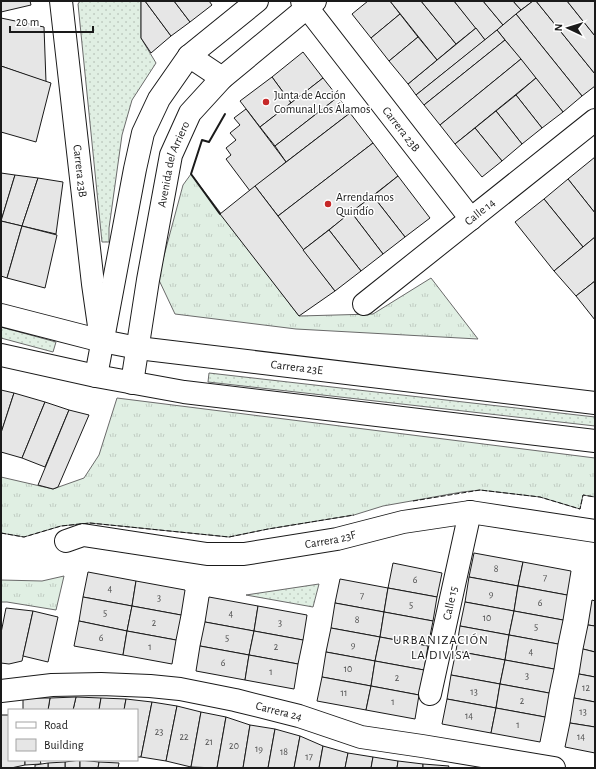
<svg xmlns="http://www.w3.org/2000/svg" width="596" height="769" font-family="'Alegreya Sans',sans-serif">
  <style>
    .grass { fill: url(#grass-tufts); stroke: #6a6a6a }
    .garden { fill: url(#garden-dots); stroke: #6a6a6a }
    .building { fill: #e6e6e6; stroke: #1a1a1a }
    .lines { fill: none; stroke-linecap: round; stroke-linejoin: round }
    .minor-casing { stroke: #1a1a1a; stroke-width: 24 }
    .minor { stroke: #fff; stroke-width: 22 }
    .fence { stroke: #1a1a1a; stroke-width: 1; stroke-dasharray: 5 2; stroke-linecap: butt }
    .wall { stroke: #1a1a1a; stroke-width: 2 }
    .poi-dot { fill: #c62828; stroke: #fff; stroke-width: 1.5 }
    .labels { text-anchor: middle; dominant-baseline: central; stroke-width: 3; stroke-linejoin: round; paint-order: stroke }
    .number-label { font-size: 10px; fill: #4d4d4d }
    .poi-label { font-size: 12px; fill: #1a1a1a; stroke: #fff; text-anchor: start }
    .street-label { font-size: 12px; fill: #1a1a1a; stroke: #fff }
    .neighbourhood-label { font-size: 13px; letter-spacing: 1px; fill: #1a1a1a; stroke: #fff }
  </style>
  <defs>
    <pattern id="grass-tufts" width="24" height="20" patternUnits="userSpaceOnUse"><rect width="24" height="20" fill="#e0efe3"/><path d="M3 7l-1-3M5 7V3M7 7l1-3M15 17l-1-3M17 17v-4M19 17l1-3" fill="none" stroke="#c0ccc2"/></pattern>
    <pattern id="garden-dots" width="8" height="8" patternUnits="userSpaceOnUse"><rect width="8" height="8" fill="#e0efe3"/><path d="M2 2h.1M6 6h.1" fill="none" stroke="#c0ccc2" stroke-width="1.8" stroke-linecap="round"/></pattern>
  </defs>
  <rect width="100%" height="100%" fill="#fff"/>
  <g class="grass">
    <polygon points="191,174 299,316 373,314 431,278 478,339 296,329 175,314 158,278 183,185"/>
    <polygon points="117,398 595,458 595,497 583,495 580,509 540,497 480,490 462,492 383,506 354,515 268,529 229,537 90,523 61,526 24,537 1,533 1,477 53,489 84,478 99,455"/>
    <polygon points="64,576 56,610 7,602 1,602 1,580 42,581"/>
  </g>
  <g class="garden">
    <polygon points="80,1 141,1 141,38 156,63 132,100 122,135 109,228 109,242 102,242 78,4"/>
    <polygon points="1,327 56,342 53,352 1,338"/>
    <polygon points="209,373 595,417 595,426 208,382"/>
    <polygon points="319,584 313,607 246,595"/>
  </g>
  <g class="building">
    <polygon points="1,1 30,1 31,5 1,12"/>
    <polygon points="141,1 145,1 171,36 151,53 141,38"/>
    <polygon points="145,1 174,1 190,22 171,36"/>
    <polygon points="174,1 209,1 212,5 190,22"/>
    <polygon points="368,1 390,1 400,14 371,38 352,14"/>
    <polygon points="390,1 421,1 456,44 437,60"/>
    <polygon points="421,1 454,1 476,28 456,44"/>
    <polygon points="454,1 483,1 503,25 485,40"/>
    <polygon points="483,1 513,1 521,10 503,25"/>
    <polygon points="513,1 533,1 521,10"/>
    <polygon points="533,1 536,1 595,74 595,86 582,96 516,14"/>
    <polygon points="536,1 567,1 595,36 595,74"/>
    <polygon points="567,1 595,1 595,36"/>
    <polygon points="400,14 418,37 389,61 371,38"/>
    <polygon points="516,14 582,96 563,112 497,30"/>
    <polygon points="1,18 44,27 46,82 1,66"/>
    <polygon points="476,28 485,40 416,95 408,84"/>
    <polygon points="497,30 505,40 424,105 416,95"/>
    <polygon points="418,37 437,60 408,84 389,61"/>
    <polygon points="505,40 521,59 440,125 424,105"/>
    <polygon points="303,52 323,78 291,103 272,77"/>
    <polygon points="521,59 536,78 455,144 440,125"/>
    <polygon points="1,66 51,83 36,142 1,132"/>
    <polygon points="272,77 291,103 260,127 240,101"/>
    <polygon points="323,78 338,97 275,146 260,127"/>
    <polygon points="536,78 563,112 542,128 516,95"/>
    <polygon points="516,95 542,128 522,144 496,111"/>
    <polygon points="338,97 350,113 286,162 275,146"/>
    <polygon points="246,109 286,162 250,191 226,159 231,155 226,148 236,140 230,133 240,125 234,118"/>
    <polygon points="496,111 522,144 502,161 475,128"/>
    <polygon points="350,113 373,143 278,216 255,186"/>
    <polygon points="475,128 502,161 482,177 455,144"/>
    <polygon points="373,143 398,176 303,250 278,216"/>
    <polygon points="595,157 595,213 568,179"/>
    <polygon points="1,173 15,175 1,221"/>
    <polygon points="15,175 38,178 22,226 1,221"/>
    <polygon points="398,176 430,218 405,237 373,196"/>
    <polygon points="38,178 63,182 56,234 22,226"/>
    <polygon points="568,179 595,213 595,237 583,247 544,199"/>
    <polygon points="255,186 335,291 299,316 220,214"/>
    <polygon points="373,196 405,237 383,254 351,212"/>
    <polygon points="544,199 583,247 554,271 515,222"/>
    <polygon points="351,212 383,254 361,271 329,230"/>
    <polygon points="1,221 22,226 7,278 1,276"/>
    <polygon points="22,226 57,235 45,288 7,278"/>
    <polygon points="329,230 361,271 335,291 303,250"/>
    <polygon points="595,237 595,281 576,296 554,271"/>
    <polygon points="595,281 595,320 576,296"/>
    <polygon points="1,390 14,393 1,433"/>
    <polygon points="14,393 45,402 22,458 1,452 1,433"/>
    <polygon points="45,402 69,410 45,467 22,458"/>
    <polygon points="69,410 89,415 58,487 53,489 38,485"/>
    <polygon points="474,553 523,562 518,586 469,577"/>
    <polygon points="523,562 571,571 567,595 518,586"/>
    <polygon points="393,563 442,573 437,597 388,588"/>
    <polygon points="88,572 136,581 132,606 83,597"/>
    <polygon points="469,577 518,586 514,611 465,602"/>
    <polygon points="340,579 388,588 384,612 335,603"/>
    <polygon points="136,581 185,590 181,615 132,606"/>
    <polygon points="518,586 567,595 563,620 514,611"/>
    <polygon points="388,588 437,597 433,621 384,612"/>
    <polygon points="83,597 132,606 127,631 79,621"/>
    <polygon points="209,597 258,606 254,631 205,622"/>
    <polygon points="592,600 595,601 595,626 588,625"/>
    <polygon points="465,602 514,611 509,635 460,626"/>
    <polygon points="335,603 384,612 380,637 331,628"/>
    <polygon points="132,606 181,615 176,640 127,631"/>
    <polygon points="258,606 307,615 303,640 254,631"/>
    <polygon points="6,608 33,611 22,661 9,664 1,663 1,633"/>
    <polygon points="33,611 58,617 48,662 23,656"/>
    <polygon points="514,611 563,620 558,644 509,635"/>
    <polygon points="384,612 433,621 428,646 380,637"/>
    <polygon points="79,621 127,631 123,655 74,646"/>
    <polygon points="205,622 254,631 249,655 200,646"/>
    <polygon points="588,625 595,626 595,652 583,649"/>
    <polygon points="460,626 509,635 505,660 456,651"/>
    <polygon points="331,628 380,637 375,661 326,652"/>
    <polygon points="127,631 176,640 172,664 123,655"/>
    <polygon points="254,631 303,640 298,664 249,655"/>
    <polygon points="509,635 558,644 554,669 505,660"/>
    <polygon points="380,637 428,646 424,670 375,661"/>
    <polygon points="200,646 249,655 245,680 196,671"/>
    <polygon points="583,649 595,652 595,677 579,674"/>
    <polygon points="456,651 505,660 500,684 451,675"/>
    <polygon points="326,652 375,661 371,686 322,677"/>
    <polygon points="249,655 298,664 294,689 245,680"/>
    <polygon points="505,660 554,669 549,693 500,684"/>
    <polygon points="375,661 424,670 419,695 371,686"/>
    <polygon points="579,674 595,677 595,702 574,698"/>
    <polygon points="451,675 500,684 496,708 447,699"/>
    <polygon points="322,677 371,686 366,710 317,701"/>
    <polygon points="500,684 549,693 545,717 496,708"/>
    <polygon points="371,686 419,695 415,719 366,710"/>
    <polygon points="76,697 101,698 99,710 73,710"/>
    <polygon points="76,697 73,710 48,710 50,698"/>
    <polygon points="23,698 50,698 48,710 23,710"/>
    <polygon points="101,698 126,699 124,710 99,710"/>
    <polygon points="574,698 595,702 595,727 570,723"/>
    <polygon points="126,699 152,702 141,757 137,757 137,710 124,710"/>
    <polygon points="447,699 496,708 491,733 442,724"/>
    <polygon points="152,702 177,706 166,761 141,757"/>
    <polygon points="177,706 201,712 191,767 166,761"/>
    <polygon points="496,708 545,717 540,742 491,733"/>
    <polygon points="201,712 226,717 217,768 191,767"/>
    <polygon points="1,715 9,715 9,760 25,760 25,765 11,768 1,768"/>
    <polygon points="226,717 250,725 243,768 217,768"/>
    <polygon points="570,723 595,727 595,753 565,747"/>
    <polygon points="250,725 275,729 268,768 243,768"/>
    <polygon points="275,729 300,736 294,768 268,768"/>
    <polygon points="300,736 323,746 319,768 294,768"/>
    <polygon points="323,746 348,753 345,768 319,768"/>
    <polygon points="348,753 373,757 371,768 345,768"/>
    <polygon points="373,757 398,761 397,768 371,768"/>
    <polygon points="25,760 40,760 41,764 25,765"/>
    <polygon points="80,760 80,768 65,768 65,762"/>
    <polygon points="80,760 99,762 98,768 80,768"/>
    <polygon points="398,761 423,764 423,768 397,768"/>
    <polygon points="65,762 65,768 48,768 48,763"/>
    <polygon points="99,762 119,763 118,768 98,768"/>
    <polygon points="48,763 48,768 35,768 35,765"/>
    <polygon points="423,764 449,766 448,768 423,768"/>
  </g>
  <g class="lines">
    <g class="minor-casing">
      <g id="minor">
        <path id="s1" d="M61,1L93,284L99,326"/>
        <path id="s2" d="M302,1L471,219"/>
        <polyline points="189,56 222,78"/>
        <path id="s3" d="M364,304L595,120"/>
        <path id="s4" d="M1,315L102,341L138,348L595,403"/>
        <polyline points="1,355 96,376 184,392 595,441"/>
        <polyline points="96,376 135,169 143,133 159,99 189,56 257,1"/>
        <path id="s5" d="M132,383L148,280L171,155L190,113L222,78L315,1"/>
        <path id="s6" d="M66,541L83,535L207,554H244L337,539L403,522L470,512L595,531"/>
        <path id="s7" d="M1,691L52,685L101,684L150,686L180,689L235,700L299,716L361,737L422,746L554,768"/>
        <path id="s8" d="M430,694L470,512"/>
      </g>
    </g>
    <use href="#minor" class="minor"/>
    <g class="fence">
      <polyline points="413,501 480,490 540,497 580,509 583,495 595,497"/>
      <polyline points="1,533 24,537 61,526 90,523 229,537 268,529 354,515"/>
    </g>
    <polyline class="wall" points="220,214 191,174 202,140 209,142 225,114"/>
  </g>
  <g class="poi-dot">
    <circle cx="266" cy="102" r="4"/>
    <circle cx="328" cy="204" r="4"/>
  </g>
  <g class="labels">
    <g class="number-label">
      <text x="496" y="569">8</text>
      <text x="545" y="578">7</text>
      <text x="415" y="580">6</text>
      <text x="110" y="589">4</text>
      <text x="491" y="594">9</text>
      <text x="362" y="596">7</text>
      <text x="159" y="598">3</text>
      <text x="540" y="603">6</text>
      <text x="411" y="605">5</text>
      <text x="105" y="613">5</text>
      <text x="231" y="614">4</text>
      <text x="487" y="618">10</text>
      <text x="357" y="620">8</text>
      <text x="154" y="623">2</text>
      <text x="280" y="623">3</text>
      <text x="536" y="627">5</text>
      <text x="101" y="638">6</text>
      <text x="227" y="638">5</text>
      <text x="353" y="645">9</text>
      <text x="150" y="647">1</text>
      <text x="276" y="647">2</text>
      <text x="531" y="652">4</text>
      <text x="223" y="663">6</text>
      <text x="348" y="669">10</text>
      <text x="271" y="672">1</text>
      <text x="527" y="676">3</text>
      <text x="397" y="678">2</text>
      <text x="586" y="688">12</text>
      <text x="474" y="692">13</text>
      <text x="344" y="693">11</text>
      <text x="522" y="701">2</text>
      <text x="393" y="702">1</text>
      <text x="583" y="712">13</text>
      <text x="469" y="716">14</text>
      <text x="518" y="725">1</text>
      <text x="159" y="732">23</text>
      <text x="184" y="737">22</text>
      <text x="581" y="737">14</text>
      <text x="209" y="742">21</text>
      <text x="234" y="746">20</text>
      <text x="259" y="749">19</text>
      <text x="284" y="752">18</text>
      <text x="309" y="757">17</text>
    </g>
    <g class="poi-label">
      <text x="274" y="95">Junta de Acción<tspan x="274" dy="14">Comunal Los Álamos</tspan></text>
      <text x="336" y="197">Arrendamos<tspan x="336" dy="14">Quindío</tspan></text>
    </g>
    <g class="street-label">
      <text stroke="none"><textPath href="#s2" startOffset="162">Carrera 23B</textPath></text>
      <text stroke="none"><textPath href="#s5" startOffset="223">Avenida del Arriero</textPath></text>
      <text stroke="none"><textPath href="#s1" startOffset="171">Carrera 23B</textPath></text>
      <text stroke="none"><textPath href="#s3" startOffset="148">Calle 14</textPath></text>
      <text stroke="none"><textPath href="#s4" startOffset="301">Carrera 23E</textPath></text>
      <text stroke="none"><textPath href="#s6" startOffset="268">Carrera 23F</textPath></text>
      <text stroke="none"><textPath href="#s8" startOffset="93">Calle 15</textPath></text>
      <text stroke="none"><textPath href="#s7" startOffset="281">Carrera 24</textPath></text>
    </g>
    <g class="neighbourhood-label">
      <text x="441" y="640">URBANIZACIÓN<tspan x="441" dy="15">LA DIVISA</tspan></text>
    </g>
  </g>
  <rect width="596" height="769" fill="none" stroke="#1a1a1a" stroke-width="4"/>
  <rect x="8" y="709" width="130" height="52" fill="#ffffff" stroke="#a3a3a3"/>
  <rect x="16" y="722" width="20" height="6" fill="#ffffff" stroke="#a3a3a3"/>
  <text x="44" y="729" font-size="12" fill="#1a1a1a">Road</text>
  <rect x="16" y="739" width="20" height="12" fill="#e6e6e6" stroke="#a3a3a3"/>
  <text x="44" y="749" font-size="12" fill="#1a1a1a">Building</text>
  <g transform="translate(568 28) rotate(274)" stroke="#ffffff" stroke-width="3" paint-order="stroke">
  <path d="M0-3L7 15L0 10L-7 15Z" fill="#1a1a1a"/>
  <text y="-6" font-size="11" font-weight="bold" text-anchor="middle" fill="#1a1a1a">N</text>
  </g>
  <path d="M10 26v6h83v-6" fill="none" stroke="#1a1a1a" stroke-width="2"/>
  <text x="16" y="26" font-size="12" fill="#1a1a1a" stroke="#ffffff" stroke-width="3" paint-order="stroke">20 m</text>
</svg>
